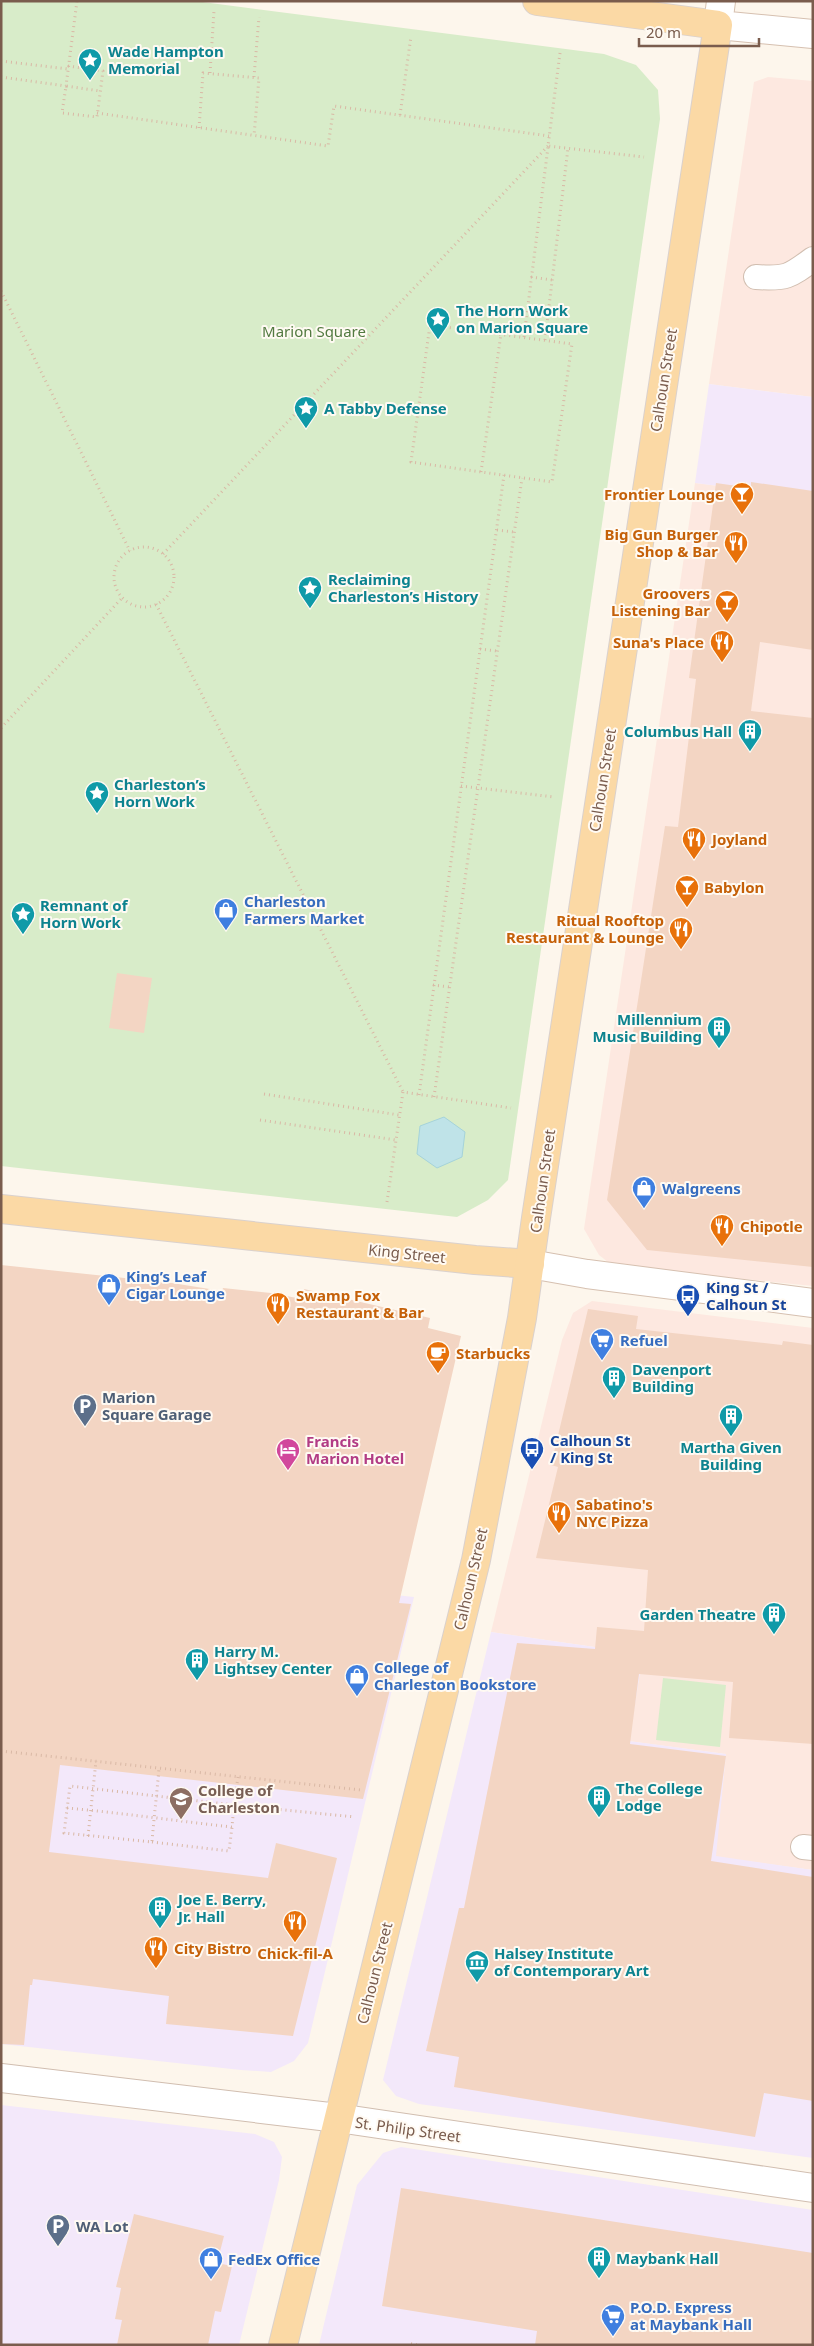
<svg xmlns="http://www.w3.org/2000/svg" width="814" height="2346" font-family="'Noto Sans',sans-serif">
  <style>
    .commercial { fill: #fde8e0 }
    .education { fill: #f3e8fa }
    .green { fill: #d8ecc9 }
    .water { fill: #bfe3e8; stroke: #a5d3da }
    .building { fill: #f3d5c3 }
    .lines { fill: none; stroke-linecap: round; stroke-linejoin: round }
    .lane-casing { stroke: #d1beb0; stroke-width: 26 }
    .street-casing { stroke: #d1beb0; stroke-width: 30 }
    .secondary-casing { stroke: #d6c0b0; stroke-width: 30 }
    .primary-casing { stroke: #dad1cd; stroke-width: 30 }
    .path { stroke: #d9b8a5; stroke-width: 3; stroke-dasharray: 1 4; stroke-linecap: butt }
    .lane { stroke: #fff; stroke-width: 24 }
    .street { stroke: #fff; stroke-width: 28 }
    .secondary { stroke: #fff; stroke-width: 28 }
    .primary { stroke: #fbd9a5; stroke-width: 28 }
    .labels { text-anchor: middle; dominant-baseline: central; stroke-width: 4; stroke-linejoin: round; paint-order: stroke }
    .culture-label { font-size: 15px; font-weight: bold; fill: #0d838f; stroke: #fffaf3; text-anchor: start }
    .park-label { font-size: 15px; fill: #537a41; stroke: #fffaf3 }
    .street-label { font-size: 15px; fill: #7a5c4d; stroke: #fffaf3 }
    .food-label { font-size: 15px; font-weight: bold; fill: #c56008; stroke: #fffaf3; text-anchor: start }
    .shop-label { font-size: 15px; font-weight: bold; fill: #366cbe; stroke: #fffaf3; text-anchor: start }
    .transit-label { font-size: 15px; font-weight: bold; fill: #164399; stroke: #fffaf3; text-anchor: start }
    .service-label { font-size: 15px; font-weight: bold; fill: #4e5e75; stroke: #fffaf3; text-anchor: start }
    .hotel-label { font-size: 15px; font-weight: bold; fill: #b23c85; stroke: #fffaf3; text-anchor: start }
    .education-label { font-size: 15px; font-weight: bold; fill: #785e54; stroke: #fffaf3; text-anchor: start }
  </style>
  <rect width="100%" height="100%" fill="#fdf6ec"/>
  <g class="commercial">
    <polygon points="768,77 813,81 813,397 709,384 754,82"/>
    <polygon points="695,483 813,498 813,1286 613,1266 599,1255 584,1229"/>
    <polygon points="592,1301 813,1328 813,1870 715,1857 726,1754 628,1741 643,1654 491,1632 562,1340 573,1313"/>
  </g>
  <g class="education">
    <polygon points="709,384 813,397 813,498 695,483"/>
    <polygon points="1,1554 414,1597 308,2043 294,2061 271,2072 241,2070 1,2044"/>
    <polygon points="491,1632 643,1654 629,1741 726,1754 716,1856 813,1870 813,2158 419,2104 396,2096 383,2080"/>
    <polygon points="1,2105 255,2134 274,2142 282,2157 279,2180 239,2345 1,2345"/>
    <polygon points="401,2147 813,2210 813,2345 319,2345 357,2185 383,2153"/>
  </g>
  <g class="green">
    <polygon points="1,1 195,1 604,54 636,65 658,90 660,119 508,1180 488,1200 457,1217 1,1166"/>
    <polygon points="663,1678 726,1685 720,1747 656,1740"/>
  </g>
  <polygon class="water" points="444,1117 465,1132 462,1157 437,1168 417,1154 420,1126"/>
  <g class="building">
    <polygon points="751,482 813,491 813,650 760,642 751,711 813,718 813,1267 647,1250 607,1200 665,826 678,827 696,679 689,678 716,483 751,488"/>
    <polygon points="117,973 152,978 144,1033 109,1028"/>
    <polygon points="1,1265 172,1283 222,1291 223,1288 271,1293 302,1299 304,1289 430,1318 428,1328 461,1336 399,1603 411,1604 363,1799 60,1765 49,1852 268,1878 276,1843 337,1858 293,2036 166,2024 169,1996 33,1979 32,1985 30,1985 24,2045 1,2044"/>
    <polygon points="588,1309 638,1316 636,1329 782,1345 783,1341 813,1345 813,1744 729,1738 733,1682 639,1674 630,1744 726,1756 711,1861 813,1877 813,2101 764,2093 755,2137 454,2087 459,2057 426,2051 459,1908 464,1908 517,1643 595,1649 597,1627 644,1631 648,1570 536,1558 558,1467 551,1465"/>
    <polygon points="401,2188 813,2253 813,2345 535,2345 537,2331 382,2306"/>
    <polygon points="134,2214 224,2236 217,2263 232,2266 221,2312 215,2311 208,2345 117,2345 122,2320 115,2319 121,2288 116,2287"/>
  </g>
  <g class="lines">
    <g class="lane-casing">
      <g id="lane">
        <path d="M756,277C786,279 789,277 813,259"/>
        <polyline points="803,1847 813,1848"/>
      </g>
    </g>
    <g class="street-casing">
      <polyline id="street" points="1,2078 338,2118 813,2188"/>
    </g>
    <g class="secondary-casing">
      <g id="secondary">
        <polyline points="721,1 718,25 813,34"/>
        <polyline points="530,1264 587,1274 813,1303"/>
      </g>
    </g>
    <g class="primary-casing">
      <g id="primary">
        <polyline points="1,1209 475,1260 530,1264"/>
        <polyline points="283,2345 476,1560 522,1318 536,1218 718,25 537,1"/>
      </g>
    </g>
    <g class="path">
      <polyline points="560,53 548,146 644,157"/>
      <polyline points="1,61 68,69"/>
      <polyline points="68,66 103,71 97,117 62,113 66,86 100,91"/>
      <polyline points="210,73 214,11"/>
      <polyline points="1,77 66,86 77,1"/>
      <polyline points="254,77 259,17"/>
      <polyline points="97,113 328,146 334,106 549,136"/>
      <polyline points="400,115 411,36"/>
      <polyline points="199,128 203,73 259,78 254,136"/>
      <polyline points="531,277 552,280"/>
      <polyline points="1,291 130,551"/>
      <polygon points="430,325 572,344 552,482 411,462"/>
      <polyline points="524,337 548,147"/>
      <polyline points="545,340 568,148"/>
      <polyline points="481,472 501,334"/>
      <polyline points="497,530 514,532"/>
      <circle cx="144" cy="577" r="30"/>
      <polyline points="163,554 548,146"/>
      <polyline points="156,604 403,1092"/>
      <polyline points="480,649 497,651"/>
      <polyline points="1,728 122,598"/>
      <polyline points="461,786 554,797"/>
      <polyline points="433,985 450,987"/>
      <polyline points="264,1094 399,1115"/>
      <polyline points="419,1095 504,475"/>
      <polyline points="434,1097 522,478"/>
      <polyline points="260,1120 396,1140"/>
      <polyline points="387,1202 403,1092 511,1108"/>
      <polyline points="1,1751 361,1790"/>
      <polyline points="238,1777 234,1805 355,1817"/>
      <path d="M67,1808C122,1813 177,1821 232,1827L234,1805L70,1786L64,1833L152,1842C154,1817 157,1793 159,1768"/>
      <polyline points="88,1836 96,1761"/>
      <polyline points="152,1842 229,1851 232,1827"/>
      <polyline points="408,2345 408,2343 417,2345"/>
    </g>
    <use href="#lane" class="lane"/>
    <use href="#street" class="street"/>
    <use href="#secondary" class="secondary"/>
    <use href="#primary" class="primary"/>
  </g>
  <defs>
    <g id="sight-pin" transform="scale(1.25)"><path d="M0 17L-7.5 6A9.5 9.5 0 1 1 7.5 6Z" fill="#0f9aa8" stroke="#fffaf3"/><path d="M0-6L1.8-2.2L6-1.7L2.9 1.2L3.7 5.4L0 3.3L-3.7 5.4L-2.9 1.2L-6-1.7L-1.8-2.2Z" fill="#fff"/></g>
    <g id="bar-pin" transform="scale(1.25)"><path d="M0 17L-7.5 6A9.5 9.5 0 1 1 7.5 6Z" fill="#e8710a" stroke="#fffaf3"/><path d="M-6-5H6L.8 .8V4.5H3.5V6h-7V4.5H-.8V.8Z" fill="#fff"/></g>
    <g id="restaurant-pin" transform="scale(1.25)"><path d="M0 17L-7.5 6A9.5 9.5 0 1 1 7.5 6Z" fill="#e8710a" stroke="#fffaf3"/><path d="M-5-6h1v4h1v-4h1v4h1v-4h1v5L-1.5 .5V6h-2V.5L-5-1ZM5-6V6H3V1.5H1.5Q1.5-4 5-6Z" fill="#fff"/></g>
    <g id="building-pin" transform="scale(1.25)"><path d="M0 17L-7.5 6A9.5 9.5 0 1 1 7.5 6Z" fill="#0f9aa8" stroke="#fffaf3"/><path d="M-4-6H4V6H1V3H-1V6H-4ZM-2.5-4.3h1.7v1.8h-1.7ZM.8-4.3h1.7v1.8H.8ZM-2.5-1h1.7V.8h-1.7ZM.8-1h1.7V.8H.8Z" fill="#fff"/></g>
    <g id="shop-pin" transform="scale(1.25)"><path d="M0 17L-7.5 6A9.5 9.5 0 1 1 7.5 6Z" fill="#3f7fe0" stroke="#fffaf3"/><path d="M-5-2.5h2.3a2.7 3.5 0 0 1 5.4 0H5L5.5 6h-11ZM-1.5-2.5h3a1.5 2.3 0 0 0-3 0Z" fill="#fff"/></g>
    <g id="bus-pin" transform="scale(1.25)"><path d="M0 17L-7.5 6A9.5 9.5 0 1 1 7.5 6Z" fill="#1a4fb4" stroke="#fffaf3"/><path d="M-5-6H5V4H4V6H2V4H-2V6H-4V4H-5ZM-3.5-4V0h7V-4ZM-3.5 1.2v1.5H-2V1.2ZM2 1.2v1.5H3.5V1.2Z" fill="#fff"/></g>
    <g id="supermarket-pin" transform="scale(1.25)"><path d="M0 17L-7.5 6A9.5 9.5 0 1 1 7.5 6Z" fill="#3f7fe0" stroke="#fffaf3"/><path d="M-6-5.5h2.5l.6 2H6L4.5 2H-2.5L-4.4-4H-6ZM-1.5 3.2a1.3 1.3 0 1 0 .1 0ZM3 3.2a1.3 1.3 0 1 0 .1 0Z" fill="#fff"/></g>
    <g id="cafe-pin" transform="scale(1.25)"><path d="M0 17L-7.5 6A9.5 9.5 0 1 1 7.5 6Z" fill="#e8710a" stroke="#fffaf3"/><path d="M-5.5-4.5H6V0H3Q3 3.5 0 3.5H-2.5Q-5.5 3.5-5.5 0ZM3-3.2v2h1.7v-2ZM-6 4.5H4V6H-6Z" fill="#fff"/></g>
    <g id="parking-pin" transform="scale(1.25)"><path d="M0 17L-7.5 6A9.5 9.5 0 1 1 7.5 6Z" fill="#5c6f8a" stroke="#fffaf3"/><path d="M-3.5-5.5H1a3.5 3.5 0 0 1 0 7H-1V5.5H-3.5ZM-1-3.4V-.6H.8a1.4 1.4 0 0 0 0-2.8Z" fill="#fff"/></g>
    <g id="hotel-pin" transform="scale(1.25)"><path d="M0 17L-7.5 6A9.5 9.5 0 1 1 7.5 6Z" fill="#d1479c" stroke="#fffaf3"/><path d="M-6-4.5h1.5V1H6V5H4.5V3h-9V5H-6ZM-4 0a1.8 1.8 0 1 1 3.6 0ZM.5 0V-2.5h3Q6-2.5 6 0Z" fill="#fff"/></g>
    <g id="university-pin" transform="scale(1.25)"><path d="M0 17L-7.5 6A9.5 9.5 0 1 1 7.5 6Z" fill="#8d6e63" stroke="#fffaf3"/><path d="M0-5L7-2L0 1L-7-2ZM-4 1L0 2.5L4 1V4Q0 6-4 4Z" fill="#fff"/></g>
    <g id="museum-pin" transform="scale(1.25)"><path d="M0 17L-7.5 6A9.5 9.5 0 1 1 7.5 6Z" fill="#0f9aa8" stroke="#fffaf3"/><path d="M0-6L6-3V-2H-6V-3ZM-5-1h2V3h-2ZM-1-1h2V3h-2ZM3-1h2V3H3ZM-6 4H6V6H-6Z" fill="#fff"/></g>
  </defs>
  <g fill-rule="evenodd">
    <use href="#sight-pin" x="90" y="60"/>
    <use href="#sight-pin" x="438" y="319"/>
    <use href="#sight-pin" x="306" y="408"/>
    <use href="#bar-pin" x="742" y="494"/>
    <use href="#restaurant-pin" x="736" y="543"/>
    <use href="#sight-pin" x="310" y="588"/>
    <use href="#bar-pin" x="727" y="602"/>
    <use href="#restaurant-pin" x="722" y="642"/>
    <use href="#building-pin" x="750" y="731"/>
    <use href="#sight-pin" x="97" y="793"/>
    <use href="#restaurant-pin" x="694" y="839"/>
    <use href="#bar-pin" x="687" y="887"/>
    <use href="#shop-pin" x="226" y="910"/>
    <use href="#sight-pin" x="23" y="914"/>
    <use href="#restaurant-pin" x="681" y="929"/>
    <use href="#building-pin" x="719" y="1028"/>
    <use href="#shop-pin" x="644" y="1188"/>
    <use href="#restaurant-pin" x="722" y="1226"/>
    <use href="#shop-pin" x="109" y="1285"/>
    <use href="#bus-pin" x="688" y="1296"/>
    <use href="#restaurant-pin" x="278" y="1304"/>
    <use href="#supermarket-pin" x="602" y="1340"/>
    <use href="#cafe-pin" x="438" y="1353"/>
    <use href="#building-pin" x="614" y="1378"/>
    <use href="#parking-pin" x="85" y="1406"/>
    <use href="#building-pin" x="731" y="1416"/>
    <use href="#bus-pin" x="532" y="1449"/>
    <use href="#hotel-pin" x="288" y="1450"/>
    <use href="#restaurant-pin" x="559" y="1513"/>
    <use href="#building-pin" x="774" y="1614"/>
    <use href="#building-pin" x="197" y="1660"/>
    <use href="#shop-pin" x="357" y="1676"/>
    <use href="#building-pin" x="599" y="1797"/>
    <use href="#university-pin" x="181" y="1799"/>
    <use href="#building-pin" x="160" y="1908"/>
    <use href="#restaurant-pin" x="295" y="1922"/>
    <use href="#restaurant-pin" x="156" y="1948"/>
    <use href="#museum-pin" x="477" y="1962"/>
    <use href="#parking-pin" x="58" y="2226"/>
    <use href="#building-pin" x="599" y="2258"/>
    <use href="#shop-pin" x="211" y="2259"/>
    <use href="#supermarket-pin" x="613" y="2316"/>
  </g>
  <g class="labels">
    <g class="culture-label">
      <text x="108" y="51">Wade Hampton<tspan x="108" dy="17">Memorial</tspan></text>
      <text x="456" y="310">The Horn Work<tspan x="456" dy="17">on Marion Square</tspan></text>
      <text x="324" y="408">A Tabby Defense</text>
      <text x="328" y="579">Reclaiming<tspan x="328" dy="17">Charleston’s History</tspan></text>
      <text x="732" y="731" text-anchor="end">Columbus Hall</text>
      <text x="114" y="784">Charleston’s<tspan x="114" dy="17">Horn Work</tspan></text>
      <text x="40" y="905">Remnant of<tspan x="40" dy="17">Horn Work</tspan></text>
      <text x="702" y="1019" text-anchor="end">Millennium<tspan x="702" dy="17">Music Building</tspan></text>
      <text x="632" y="1369">Davenport<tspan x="632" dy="17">Building</tspan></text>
      <text x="731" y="1447" text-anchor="middle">Martha Given<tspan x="731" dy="17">Building</tspan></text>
      <text x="756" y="1614" text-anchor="end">Garden Theatre</text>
      <text x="214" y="1651">Harry M.<tspan x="214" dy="17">Lightsey Center</tspan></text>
      <text x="616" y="1788">The College<tspan x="616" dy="17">Lodge</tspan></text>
      <text x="178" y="1899">Joe E. Berry,<tspan x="178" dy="17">Jr. Hall</tspan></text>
      <text x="494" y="1953">Halsey Institute<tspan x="494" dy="17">of Contemporary Art</tspan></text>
      <text x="616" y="2258">Maybank Hall</text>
    </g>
    <g class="park-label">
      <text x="314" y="331">Marion Square</text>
    </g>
    <g class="street-label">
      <text transform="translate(663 380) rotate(-81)">Calhoun Street</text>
      <text transform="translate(602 780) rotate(-81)">Calhoun Street</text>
      <text transform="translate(542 1181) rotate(-82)">Calhoun Street</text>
      <text transform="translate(407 1253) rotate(6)">King Street</text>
      <text transform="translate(470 1579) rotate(-77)">Calhoun Street</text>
      <text transform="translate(374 1973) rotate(-76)">Calhoun Street</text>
      <text transform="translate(408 2129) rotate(8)">St. Philip Street</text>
    </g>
    <g class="food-label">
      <text x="724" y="494" text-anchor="end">Frontier Lounge</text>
      <text x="718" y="534" text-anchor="end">Big Gun Burger<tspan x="718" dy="17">Shop &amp; Bar</tspan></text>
      <text x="710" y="593" text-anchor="end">Groovers<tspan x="710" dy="17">Listening Bar</tspan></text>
      <text x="704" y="642" text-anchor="end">Suna's Place</text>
      <text x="712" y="839">Joyland</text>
      <text x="704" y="887">Babylon</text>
      <text x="664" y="920" text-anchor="end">Ritual Rooftop<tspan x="664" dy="17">Restaurant &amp; Lounge</tspan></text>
      <text x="740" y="1226">Chipotle</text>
      <text x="296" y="1295">Swamp Fox<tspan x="296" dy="17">Restaurant &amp; Bar</tspan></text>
      <text x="456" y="1353">Starbucks</text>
      <text x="576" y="1504">Sabatino's<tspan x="576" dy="17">NYC Pizza</tspan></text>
      <text x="174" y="1948">City Bistro</text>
      <text x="295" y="1953" text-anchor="middle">Chick-fil-A</text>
    </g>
    <g class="shop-label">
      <text x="244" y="901">Charleston<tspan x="244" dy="17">Farmers Market</tspan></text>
      <text x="662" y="1188">Walgreens</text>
      <text x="126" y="1276">King’s Leaf<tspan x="126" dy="17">Cigar Lounge</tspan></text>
      <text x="620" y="1340">Refuel</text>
      <text x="374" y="1667">College of<tspan x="374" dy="17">Charleston Bookstore</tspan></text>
      <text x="228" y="2259">FedEx Office</text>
      <text x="630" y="2307">P.O.D. Express<tspan x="630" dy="17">at Maybank Hall</tspan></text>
    </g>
    <g class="transit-label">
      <text x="706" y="1287">King St /<tspan x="706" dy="17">Calhoun St</tspan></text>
      <text x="550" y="1440">Calhoun St<tspan x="550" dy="17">/ King St</tspan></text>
    </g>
    <g class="service-label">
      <text x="102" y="1397">Marion<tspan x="102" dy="17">Square Garage</tspan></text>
      <text x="76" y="2226">WA Lot</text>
    </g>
    <g class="hotel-label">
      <text x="306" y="1441">Francis<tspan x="306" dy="17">Marion Hotel</tspan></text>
    </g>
    <g class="education-label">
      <text x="198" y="1790">College of<tspan x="198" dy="17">Charleston</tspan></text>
    </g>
  </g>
  <rect width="814" height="2346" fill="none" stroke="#7a5c4d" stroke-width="5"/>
  <path d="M639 38v8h120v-8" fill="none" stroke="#7a5c4d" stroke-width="2.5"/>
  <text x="646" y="38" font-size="15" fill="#7a5c4d" stroke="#fffaf3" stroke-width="4" paint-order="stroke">20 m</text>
</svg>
